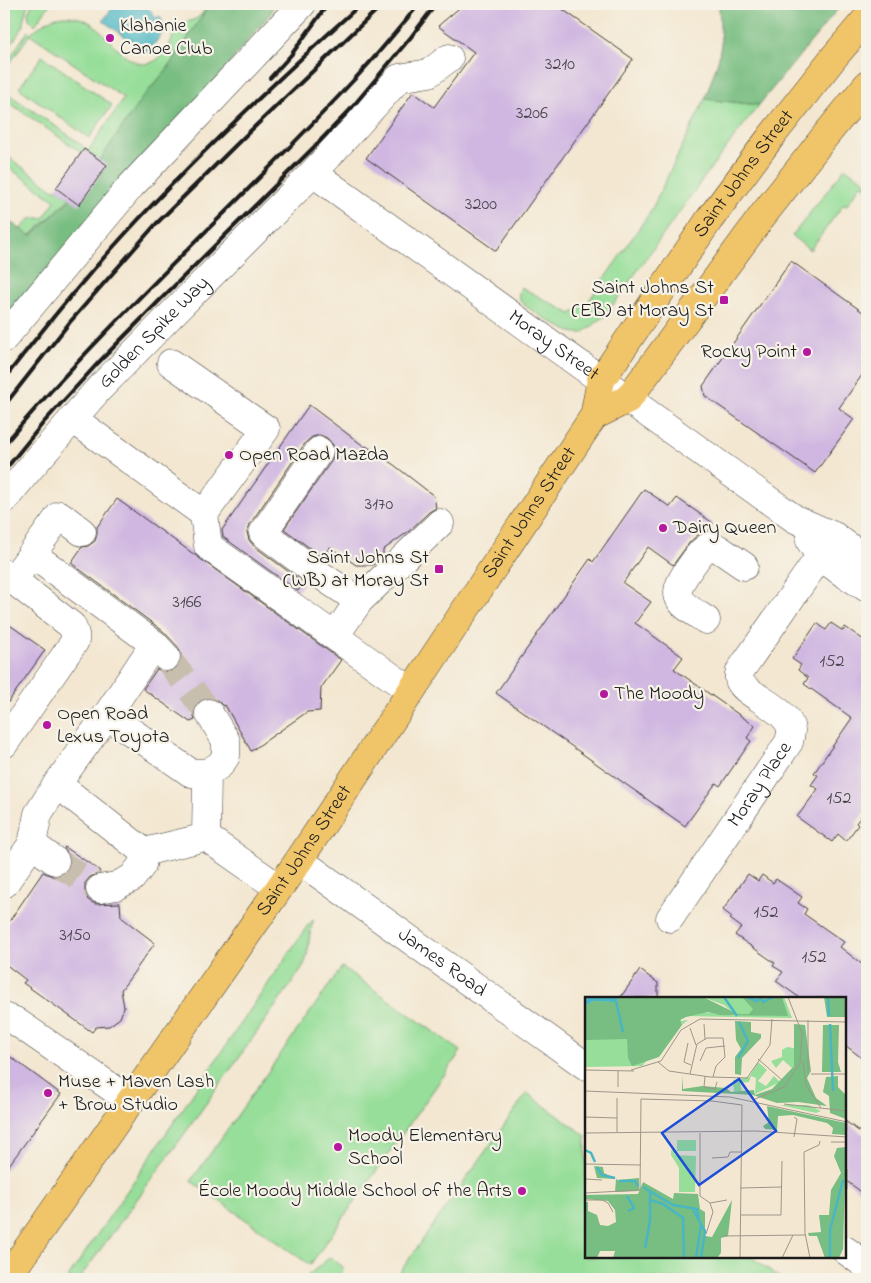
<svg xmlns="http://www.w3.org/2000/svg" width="871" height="1283" font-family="'Indie Flower',sans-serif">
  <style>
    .green { fill: #96de99; stroke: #597d5a }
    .forest { fill: #78bd81; stroke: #4a6c4e }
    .water { fill: #49b6c4; stroke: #326970 }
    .building { fill: #d0b7e1 }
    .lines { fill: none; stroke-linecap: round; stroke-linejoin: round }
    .minor-tunnel { stroke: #c8bead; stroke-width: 28; stroke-dasharray: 28 14; stroke-linecap: butt }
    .minor-casing { stroke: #3c3a37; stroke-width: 29 }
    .major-casing { stroke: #3c3a37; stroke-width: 29 }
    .minor { stroke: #fff; stroke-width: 28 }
    .major { stroke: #f0c469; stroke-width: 28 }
    .rail { stroke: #1c1c1c; stroke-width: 4 }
    .poi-dot { fill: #b5179e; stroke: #f7f3e8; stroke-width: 2 }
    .labels { text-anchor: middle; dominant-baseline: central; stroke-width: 4.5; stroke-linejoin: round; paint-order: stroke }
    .number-label { font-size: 18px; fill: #49434d }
    .poi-label { font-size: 20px; fill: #1c1c1c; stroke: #f7f3e8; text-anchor: start }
    .street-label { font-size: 20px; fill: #1c1c1c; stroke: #f7f3e8 }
    .inset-river { fill: none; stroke: #49b6c4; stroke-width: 2.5 }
    .inset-road { fill: none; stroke: #9d9689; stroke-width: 1 }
    .view { fill: #1d4ed8; fill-opacity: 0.15; stroke: #1d4ed8; stroke-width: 2.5 }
    .inset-edge { fill: none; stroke: #1c1c1c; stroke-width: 2.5 }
  </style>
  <rect width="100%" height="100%" fill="#f7f3e8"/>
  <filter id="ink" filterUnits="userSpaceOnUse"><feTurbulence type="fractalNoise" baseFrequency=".02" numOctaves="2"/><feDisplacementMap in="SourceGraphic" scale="10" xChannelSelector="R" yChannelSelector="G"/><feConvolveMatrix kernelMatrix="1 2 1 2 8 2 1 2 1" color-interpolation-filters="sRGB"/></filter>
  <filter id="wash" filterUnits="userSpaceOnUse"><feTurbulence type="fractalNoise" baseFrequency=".0096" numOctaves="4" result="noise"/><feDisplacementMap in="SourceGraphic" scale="20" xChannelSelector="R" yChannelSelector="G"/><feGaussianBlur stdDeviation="1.12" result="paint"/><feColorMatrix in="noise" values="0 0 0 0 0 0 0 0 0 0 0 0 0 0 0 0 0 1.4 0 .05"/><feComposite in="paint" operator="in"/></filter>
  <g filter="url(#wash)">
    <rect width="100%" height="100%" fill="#f3e7d1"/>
    <g class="green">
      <polygon points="16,4 28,4 24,17 24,25 4,55 4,13 7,9 10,10"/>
      <polygon points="32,4 50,4 35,25 29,19 28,13"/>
      <path d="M207,4H210L167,69L142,98L100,160L84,149L82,153L4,99V91L77,141L88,151L124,98L30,34L4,72V66L28,31L30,33C38,28 48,19 57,17C68,14 85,18 94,25C110,37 134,79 159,58C164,54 168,47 171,42C173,38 173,32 176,28C181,21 185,23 193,20C200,18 204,11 207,4Z"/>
      <polygon points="42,56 112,105 89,138 19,88"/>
      <path d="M705,99L759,105L713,165L605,316L583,333C579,333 575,333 571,332C564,330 526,308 521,302C517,297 519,292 521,287L571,314L588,302L651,211Z"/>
      <path d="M4,154L54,190L56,188L70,198L30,236L20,230C30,217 29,218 44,218L55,201L4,164Z"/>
      <polygon points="845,168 867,182 867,188 861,184 847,205 844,204 810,250 792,236"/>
      <path d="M314,919C308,934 310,944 306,959C304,967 298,973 294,980L188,1129L79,1279H67L308,925Z"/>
      <polygon points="342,967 461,1051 310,1265 191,1181"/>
      <polygon points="527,1093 586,1136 586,1257 751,1257 782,1279 395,1279"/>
      <polygon points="330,1257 343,1267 342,1279 304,1279"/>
    </g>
    <g class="forest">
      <polygon points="210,4 274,4 271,13 227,66 4,322 4,218 31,236 79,191 142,98 168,69"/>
      <polygon points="717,4 842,4 759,105 705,99 718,61 721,44 719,5"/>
    </g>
    <path class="water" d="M115,4C129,4 150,1 155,18L160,16L166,28L148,53L103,21Z"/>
    <g id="blocks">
      <g class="building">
        <polygon points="464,4 555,4 633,59 496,251 366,158 413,92 434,107 474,52 438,26"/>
        <polygon points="84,149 107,165 79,205 56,188"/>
        <polygon points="791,261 867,315 867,368 839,408 854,419 815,473 705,396 703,386"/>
        <polygon points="309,405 365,447 366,446 394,465 434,496 436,508 429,512 409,531 383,550 383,556 373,565 356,565 330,547 322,557 284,529 332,460 334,453 333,445 327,438 320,435 312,437 306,442 250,524 247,532 249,540 254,546 304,583 298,591 223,537 222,530"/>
        <polygon points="644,489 670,507 677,498 713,523 708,531 699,534 690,542 673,565 648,547 623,583 651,602 635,623 683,657 674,669 755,726 747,738 751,741 720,786 716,783 685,826 496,693 590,559 593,562"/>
        <polygon points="117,499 341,660 321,688 320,711 307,712 251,751 225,705 223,706 217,700 208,697 201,700 195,706 193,713 195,720 190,722 143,689 157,669 162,672 169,672 177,668 181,662 181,654 178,647 163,631 71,563 82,547 88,546 95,541 97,534 97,527"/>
        <polygon points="4,621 45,650 4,708"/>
        <polygon points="817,623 826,630 831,623 843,631 845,627 867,642 867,809 856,823 858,825 846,841 838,834 832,842 797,817 818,789 811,785 818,775 814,773 852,718 804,684 808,678 798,670 801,665 792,659"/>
        <polygon points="65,847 99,870 100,873 90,877 85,883 85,891 88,900 95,904 120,903 121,917 155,943 121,990 124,1007 120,1018 109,1026 96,1027 92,1032 23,983 26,980 4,963 4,929 43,872 54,877 62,875 68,870 71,862 69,855 64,848"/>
        <polygon points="748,874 758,881 762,875 773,883 776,879 802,897 798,903 807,909 804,914 844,942 840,947 867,968 867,1062 845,1045 845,998 800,998 776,981 783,972 773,966 775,963 735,935 741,927 730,919 732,917 723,910"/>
        <polygon points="640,970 658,983 658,998 620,998"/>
        <polygon points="4,1052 61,1094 4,1172"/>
        <polygon points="845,1121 867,1137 867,1196 845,1180"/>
      </g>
    </g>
  </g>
  <g filter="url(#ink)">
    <use href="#blocks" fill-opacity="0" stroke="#3c3a37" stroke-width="1"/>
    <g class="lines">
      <g class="minor-tunnel">
        <polyline points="166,657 209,713"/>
        <polyline points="55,861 100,889"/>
      </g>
      <g class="minor-casing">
        <g id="minor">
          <path id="s1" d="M313,173L795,519L834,536L867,560"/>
          <polyline points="4,338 131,186 302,4"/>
          <polyline points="171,363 266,429 204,514"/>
          <polyline points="73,419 204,514 208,546 411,691"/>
          <polyline points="319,451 263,533 313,570 359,601"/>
          <path id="s2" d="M4,500L25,474L96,392L173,313L313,173L399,78L429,73L449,58"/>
          <polyline points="810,541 820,556 843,573 867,588"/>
          <polyline points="32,554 154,644 166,657"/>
          <polyline points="21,569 60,515 82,532"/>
          <polyline points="4,573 72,626 75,634 75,641 4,744"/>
          <path d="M706,620C677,601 668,598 691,566C697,558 701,550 710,546L719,549L744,566"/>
          <polyline points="335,636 359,601 440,523"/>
          <polyline points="107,715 154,644"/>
          <polyline points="206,837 207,773"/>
          <polyline points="32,844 55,861"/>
          <polyline points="144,852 57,784 107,715 191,773 207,773 220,765 226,756 226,741 209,713"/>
          <polyline points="144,852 206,837 279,888"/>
          <path id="s3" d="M299,860L586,1066"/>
          <polyline points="4,884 32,844 38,814 57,784"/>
          <polyline points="100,889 116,886 132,878 142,865 144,852"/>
          <path id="s4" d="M670,918L789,742C790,738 791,734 791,730C789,708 741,694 739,679C738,676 739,674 740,671L834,536"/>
          <polyline points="4,1017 15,1021 131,1101"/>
          <polyline points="845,1250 867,1266"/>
        </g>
      </g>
      <g class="major-casing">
        <g id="major">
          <polyline points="594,416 628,399 763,215 826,135 867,85"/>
          <path id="s5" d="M6,1279L299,860L594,416L601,380L709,220L770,138L834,57L867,18"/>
        </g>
      </g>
      <use href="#minor" class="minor"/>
      <use href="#major" class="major"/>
      <g class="rail">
        <polyline points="270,78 291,55 328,4"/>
        <path d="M4,379C43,329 83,280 125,234C199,153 280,77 361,4"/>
        <polyline points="4,406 70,322 155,225 245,136 383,4"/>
        <path d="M4,445C111,317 237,206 350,84C374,59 397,31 419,4"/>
        <polyline points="4,471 44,422 98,363 160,300 316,145 349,111 411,37 436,4"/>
      </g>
    </g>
  </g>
  <g class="poi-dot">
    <circle cx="110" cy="38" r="5"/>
    <rect x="719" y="295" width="10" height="10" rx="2.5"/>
    <circle cx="807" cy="352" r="5"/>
    <circle cx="229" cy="455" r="5"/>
    <circle cx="663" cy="528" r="5"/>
    <rect x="434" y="564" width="10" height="10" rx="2.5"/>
    <circle cx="604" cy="694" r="5"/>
    <circle cx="47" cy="725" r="5"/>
    <circle cx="48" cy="1093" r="5"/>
    <circle cx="338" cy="1147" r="5"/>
    <circle cx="522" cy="1191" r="5"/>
  </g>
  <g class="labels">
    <g class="number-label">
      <text x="560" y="65">3210</text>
      <text x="532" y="114">3206</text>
      <text x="481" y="205">3200</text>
      <text x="379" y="505">3170</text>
      <text x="187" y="603">3166</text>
      <text x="832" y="662">152</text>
      <text x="839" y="799">152</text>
      <text x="766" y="913">152</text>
      <text x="75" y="936">3150</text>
      <text x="814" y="958">152</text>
    </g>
    <g class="poi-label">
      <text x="120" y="26">Klahanie<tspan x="120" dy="23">Canoe Club</tspan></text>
      <text x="714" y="288" text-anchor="end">Saint Johns St<tspan x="714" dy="23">(EB) at Moray St</tspan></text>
      <text x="797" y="352" text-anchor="end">Rocky Point</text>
      <text x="239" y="455">Open Road Mazda</text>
      <text x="673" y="528">Dairy Queen</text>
      <text x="429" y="558" text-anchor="end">Saint Johns St<tspan x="429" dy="23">(WB) at Moray St</tspan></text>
      <text x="614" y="694">The Moody</text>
      <text x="57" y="714">Open Road<tspan x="57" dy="23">Lexus Toyota</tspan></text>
      <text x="58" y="1082">Muse + Maven Lash<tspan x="58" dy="23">+ Brow Studio</tspan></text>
      <text x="348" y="1136">Moody Elementary<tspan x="348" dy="23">School</tspan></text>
      <text x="512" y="1191" text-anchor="end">École Moody Middle School of the Arts</text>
    </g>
    <g class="street-label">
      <text stroke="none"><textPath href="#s5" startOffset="1332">Saint Johns Street</textPath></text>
      <text stroke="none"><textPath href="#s2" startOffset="225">Golden Spike Way</textPath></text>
      <text stroke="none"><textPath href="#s1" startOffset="296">Moray Street</textPath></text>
      <text stroke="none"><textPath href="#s5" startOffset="928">Saint Johns Street</textPath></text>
      <text stroke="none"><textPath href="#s4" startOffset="161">Moray Place</textPath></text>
      <text stroke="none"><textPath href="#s5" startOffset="522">Saint Johns Street</textPath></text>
      <text stroke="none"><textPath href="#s3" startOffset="176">James Road</textPath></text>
    </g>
  </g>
  <g transform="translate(585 997)">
    <rect width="261" height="261" fill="#f3e7d1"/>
    <path d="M0,0H35L30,5L153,19L139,8L118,0H199L207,21L96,19V24L103,23L97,28L96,25L57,69L0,70ZM202,50L209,51V69L207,71L198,63L191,71L186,64L197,60V53ZM173,65L182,73L173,84L181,89L189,79L195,85L170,97L171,81L166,79L164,85L155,86L157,94L168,93L149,95L148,83L164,80ZM195,108H223L236,114L231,116ZM92,143H111V154H92L90,158L111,159L110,195H94V171L86,158V153L92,154Z" fill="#96de99"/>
    <path d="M35,0H118L153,17H164L168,12L157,0H197L203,19L135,18L123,15L101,20L95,23L97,28L74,60L47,69L43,61L42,42L0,43V9L8,4L30,5ZM239,0H261V20H242ZM150,24L166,25V35L176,37V41L157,61L156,78L150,77V60L156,52L151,43ZM209,27L220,28L226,74L222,81L231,101L242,109L213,105L192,106L168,98L97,94V78L98,92L117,89L141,91L146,95L169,93L170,98L187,92L209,69ZM238,28H254L253,65L256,75H237ZM253,79V90L260,97L261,122L245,116L244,99L238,95L241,80ZM182,109L261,126V138L247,137L248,131L242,126L208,118L193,119L192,133L180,132L178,129L184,125ZM261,150L258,252L254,261H240L232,239H224L223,236L236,235L234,218H244L246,193L256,176L249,159L252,151ZM9,169L18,170L19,176L33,183L54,181V194L30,195L31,182L12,181ZM58,185L88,202L89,196L113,197L115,212L120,215V239L127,240L147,203L143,239L136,241V256L132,261H28L30,254H15L12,261H0V205H3V214L12,218L15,228L23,229L31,225L30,213L23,204L0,202V198L53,197Z" fill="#78bd81"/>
    <path d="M0,0H35L30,5L8,4L0,9Z" fill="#49b6c4"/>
    <path class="inset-river" d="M139,0L152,19M162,0L172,4L176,1L178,5L188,0M243,0L244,19M31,4L38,35M245,27L248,94M153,61L163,44L154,25M0,153L6,156L10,165M12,170L17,178L30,181M34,184H50L53,189M58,190L88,208L112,212L114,222M42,199L49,211L43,214M65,203L78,207L98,221L99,261M108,213L120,234L116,261M60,251L65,224V194M111,261L116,228M245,261V233L258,183"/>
    <path class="inset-road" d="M223,23V75M119,27L120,42M105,31L111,48M103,46L99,65L106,68M173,62L197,83M115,64L121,51L140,49M218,64L221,89L236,111M73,65L84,74L125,80L162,81L185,48L187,22M0,73L49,74M46,73L76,64L96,33L115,22L262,25M105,77L112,47L122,41H138L140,60L131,69L128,80M226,77H262M120,79L119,90L130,92L132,85M33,90V73M0,94L145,100L262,125M32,101V135M170,102L199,90L215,66L217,36L203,0M199,107L262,114M0,120L32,121M209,120L212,122L209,140M0,136L171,134L262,140M115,136V199L125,206L142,203M246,145H262M127,161L143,160L145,155H157M0,167L56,168M262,172V192M0,182L17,183M155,191L197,190M0,196L55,193L56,102L127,104L157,108L155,261M0,203H17L23,206L28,215M156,218H196L197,164M121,237L128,215L125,206M138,239L220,238M197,261L208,238M225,261L220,236L219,155L234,148L235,144"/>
    <path class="view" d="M154,82L191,134L114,188L77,136Z"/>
    <rect width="261" height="261" class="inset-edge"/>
  </g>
  <rect width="871" height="1283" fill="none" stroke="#f7f3e8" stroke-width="20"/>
</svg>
